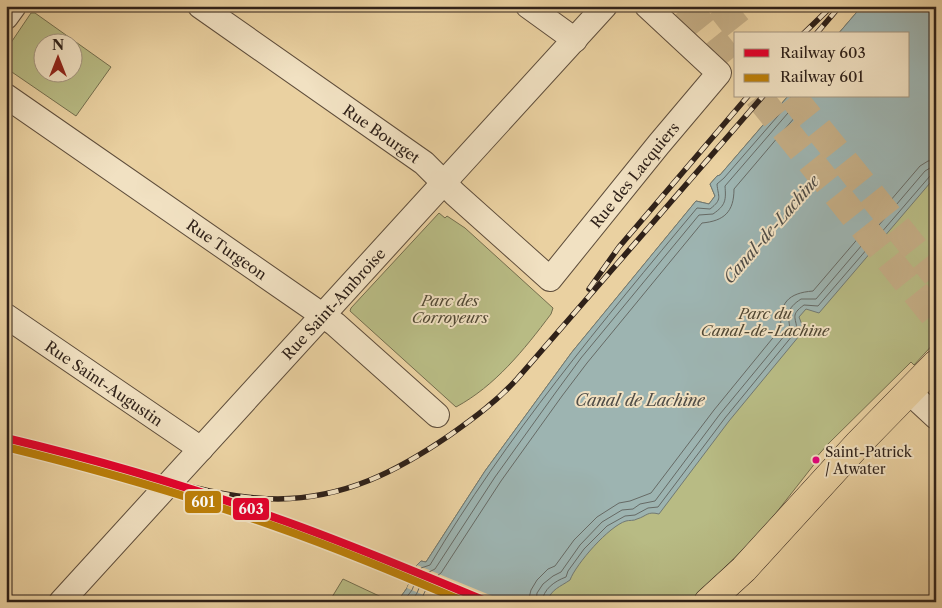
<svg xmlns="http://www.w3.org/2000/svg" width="942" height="608" font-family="'Libre Caslon Text',serif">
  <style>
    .green { fill: #b8bb84; stroke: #746e4e; fill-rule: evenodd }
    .water { fill: #9db4b1; stroke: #717974 }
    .pier { fill: #ead1a1 }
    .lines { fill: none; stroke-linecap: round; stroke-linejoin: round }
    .shore { stroke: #666a65; stroke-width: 1 }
    .major-tunnel { stroke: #c5ae86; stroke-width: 28; stroke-dasharray: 28 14; stroke-linecap: butt }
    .minor-casing { stroke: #5e4d3b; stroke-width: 26 }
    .major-casing { stroke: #2f2119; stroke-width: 29 }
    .minor { stroke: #f1e1c2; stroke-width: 24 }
    .major { stroke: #ead1a1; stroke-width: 28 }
    .rail-casing { stroke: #2f2119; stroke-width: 5.5 }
    .rail { stroke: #f1e1c2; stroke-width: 4; stroke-dasharray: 11; stroke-linecap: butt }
    .rail-1-casing { stroke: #f1e1c2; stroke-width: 11 }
    .rail-2-casing { stroke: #f1e1c2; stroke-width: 11 }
    .rail-1 { stroke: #e4002b; stroke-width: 8 }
    .rail-2 { stroke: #bb7e08; stroke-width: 8 }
    .bus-dot { fill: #e5007d; stroke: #f1e1c2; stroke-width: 2 }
    .labels { text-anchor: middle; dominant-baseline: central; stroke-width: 4; stroke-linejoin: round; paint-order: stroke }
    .bus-label { font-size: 14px; fill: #2f2119; stroke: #f1e1c2; text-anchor: start }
    .street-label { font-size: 15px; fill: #2f2119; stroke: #f1e1c2 }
    .park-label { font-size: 15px; font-style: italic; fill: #514834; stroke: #f1e1c2 }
    .water-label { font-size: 16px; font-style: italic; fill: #504d47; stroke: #f1e1c2 }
    .line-badge { stroke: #f1e1c2; stroke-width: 2 }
    .badge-label { font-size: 14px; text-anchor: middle; font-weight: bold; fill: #fff }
  </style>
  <rect width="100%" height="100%" fill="#ead1a1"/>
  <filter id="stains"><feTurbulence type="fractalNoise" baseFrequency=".004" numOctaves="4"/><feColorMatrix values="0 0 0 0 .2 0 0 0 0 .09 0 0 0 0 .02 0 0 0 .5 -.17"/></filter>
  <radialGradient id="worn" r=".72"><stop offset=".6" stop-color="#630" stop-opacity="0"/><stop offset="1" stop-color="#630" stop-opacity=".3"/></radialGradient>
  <g class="green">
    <polygon points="862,6 936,6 936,341 914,365 911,362 828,444 814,460 816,462 765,527 691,602 397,602 407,588 417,565 421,561 426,562 485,471 572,352 696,201 709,204 715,196 710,184 717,176 720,175 788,96 908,96 908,34 838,34"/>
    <path d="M31,13H35L111,67L76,116L6,68V50ZM42,42H72V72H42Z"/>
    <path d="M439,213L445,218L447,216L465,228L553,308L551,314C524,350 495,386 456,407L350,311L351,308Z"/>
    <polygon points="343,579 392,602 329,602"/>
  </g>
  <path class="water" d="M862,6H936V176L819,313L806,309L799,317L804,330L729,421L659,514C647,511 647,516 637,519C634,521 629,520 626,521C609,526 576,564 570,580C560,587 551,589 547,602H397L407,588L417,565L421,561L426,562L485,471L572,352L696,201L709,204L715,196L710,184L717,176L720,175L788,96H908V34H838Z"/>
  <polygon class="pier" points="417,565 507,602 440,602 407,588"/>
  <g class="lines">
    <g class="shore">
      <path d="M403,602L412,590L421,568L430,565C506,437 602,322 697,208L710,209C723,199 718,197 717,184L724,178L790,102L791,96"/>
      <path d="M411,602L417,593L425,574L435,569L495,477L556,392L581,358L699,215L713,214C726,205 726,200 725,186L794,106L797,96"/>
      <path d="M420,602L430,581L441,573L501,481L562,396L587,363L702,223C724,221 734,212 734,189L801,110L804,103L805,96"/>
      <path d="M528,602L531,590L537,580L548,569L555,566L574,540L597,517L619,503L630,501L651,493L714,410L781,328C779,303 788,293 813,291L920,166L928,161L936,160"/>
      <path d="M536,602L537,593L543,584L553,576L561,572L580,545L602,522L622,510L633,509L640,504L655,501L720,414L790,329C788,314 786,309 801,299H816L925,171L930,168L936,167"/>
      <path d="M542,602C543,589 555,581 566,577L568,571L584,549L607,526L625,516L635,515L648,508L658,507L725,418L797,330C796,317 790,315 804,305L818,306L930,176L936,174"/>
    </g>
    <g class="major-tunnel">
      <polyline points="686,6 736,68"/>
      <polyline points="720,6 742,34"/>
      <polyline points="758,96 936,318"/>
      <polyline points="792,96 936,275"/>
    </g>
    <g class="minor-casing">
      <g id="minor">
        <path id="s1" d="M200,6L424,163L455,194L550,279L659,144L719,73L647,6"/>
        <polyline points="528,6 575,40"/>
        <polyline points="6,17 14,6"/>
        <path id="s2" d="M6,96L335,324L437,415"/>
        <path id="s3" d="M6,316L201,449"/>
        <polyline points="909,392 936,417"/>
        <path id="s4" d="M61,602L605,6"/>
      </g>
    </g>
    <g class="major-casing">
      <polyline id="major" points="708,602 744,569 859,443 936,364"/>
    </g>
    <use href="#minor" class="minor"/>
    <use href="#major" class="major"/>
    <g class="rail-casing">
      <g id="rail">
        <polyline points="803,34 832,6"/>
        <polyline points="816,34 840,6"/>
        <polyline points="589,289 619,247 748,96"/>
        <path d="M133,472C180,484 230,499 278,499C345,498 396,472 450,435C474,418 497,401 517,379L763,96"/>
      </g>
    </g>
    <use href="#rail" class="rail"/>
    <g class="rail-1-casing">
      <path id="rail-1" d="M6,438C98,460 188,486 276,518C348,543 418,573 488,602"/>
    </g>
    <g class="rail-2-casing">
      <path id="rail-2" d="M6,447C96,469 184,494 271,525C337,548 401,575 465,602"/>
    </g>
    <use href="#rail-1" class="rail-1"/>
    <use href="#rail-2" class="rail-2"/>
  </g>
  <circle class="bus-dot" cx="816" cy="460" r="4.5"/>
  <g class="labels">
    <g class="bus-label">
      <text x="825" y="452">Saint-Patrick<tspan x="825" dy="17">/ Atwater</tspan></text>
    </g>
    <g class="street-label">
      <text stroke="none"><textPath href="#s1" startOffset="222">Rue Bourget</textPath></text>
      <text stroke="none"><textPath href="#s1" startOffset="579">Rue des Lacquiers</textPath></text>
      <text stroke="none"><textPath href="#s2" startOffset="269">Rue Turgeon</textPath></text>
      <text stroke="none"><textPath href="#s4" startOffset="404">Rue Saint-Ambroise</textPath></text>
      <text stroke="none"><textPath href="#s3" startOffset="119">Rue Saint-Augustin</textPath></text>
    </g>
    <g class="park-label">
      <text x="450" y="300">Parc des<tspan x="450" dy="17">Corroyeurs</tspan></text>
      <text x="765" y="313">Parc du<tspan x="765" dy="17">Canal-de-Lachine</tspan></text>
    </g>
    <g class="water-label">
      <text transform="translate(771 229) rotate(-49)">Canal-de-Lachine</text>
      <text x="640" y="400">Canal de Lachine</text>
    </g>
  </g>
  <g class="line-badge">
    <rect x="184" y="490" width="38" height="24" rx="5" fill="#bb7e08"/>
    <rect x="232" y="497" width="38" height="24" rx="5" fill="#e4002b"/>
  </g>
  <g class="badge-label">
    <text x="203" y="507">601</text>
    <text x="251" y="514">603</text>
  </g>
  <rect width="942" height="608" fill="none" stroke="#ead1a1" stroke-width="25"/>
  <rect x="8" y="8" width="927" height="593" fill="none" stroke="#2f2119" stroke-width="2.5"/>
  <rect x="12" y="12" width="917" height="583" fill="none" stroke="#2f2119"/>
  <rect x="734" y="32" width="175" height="65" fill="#f1e1c2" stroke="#a3947e"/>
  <rect x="744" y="49" width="25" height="8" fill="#e4002b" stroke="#a3947e"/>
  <text x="780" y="58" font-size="15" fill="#2f2119">Railway 603</text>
  <rect x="744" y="74" width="25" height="8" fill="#bb7e08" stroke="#a3947e"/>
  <text x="780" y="82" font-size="15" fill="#2f2119">Railway 601</text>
  <g transform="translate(58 58)"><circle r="24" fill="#f1e1c2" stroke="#a3947e"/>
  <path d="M0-4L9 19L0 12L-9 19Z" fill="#8f2418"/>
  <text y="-8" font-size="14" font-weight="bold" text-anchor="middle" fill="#2f2119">N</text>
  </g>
  <rect width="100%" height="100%" filter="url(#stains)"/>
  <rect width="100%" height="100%" fill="url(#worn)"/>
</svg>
